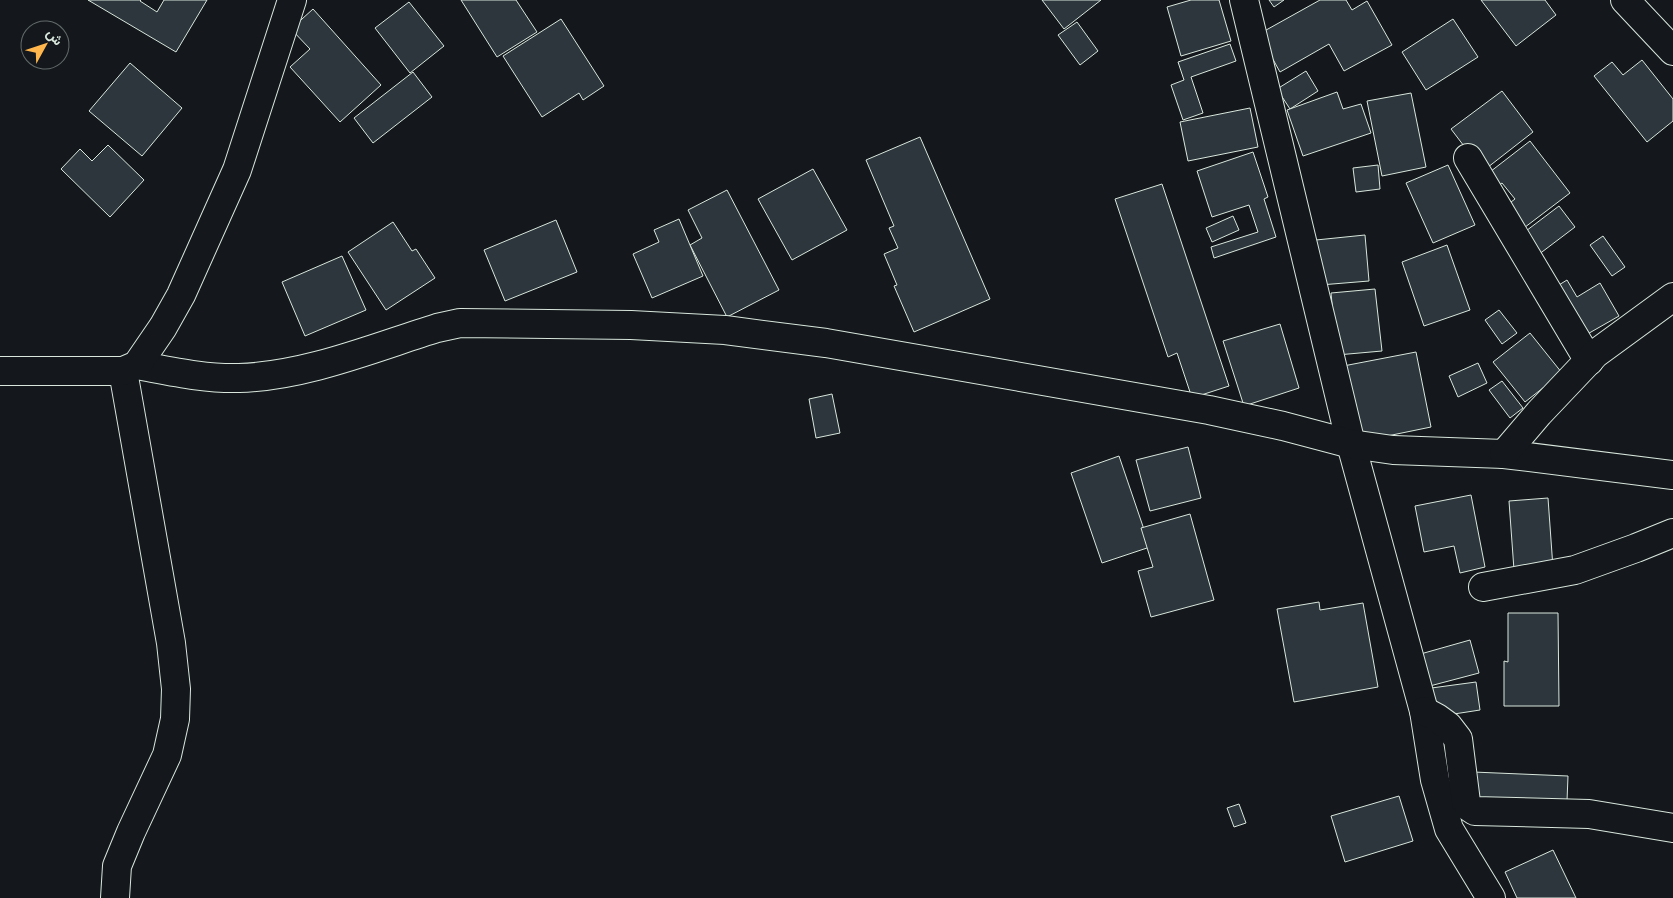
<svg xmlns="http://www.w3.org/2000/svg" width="1673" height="898" font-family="Montserrat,Vazirmatn,sans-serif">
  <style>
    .building { fill: #2c363c; stroke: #d8e6dc }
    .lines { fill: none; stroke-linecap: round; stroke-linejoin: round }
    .minor-casing { stroke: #d8e6dc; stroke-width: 30 }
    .major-casing { stroke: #d8e6dc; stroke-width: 30 }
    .minor { stroke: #14181c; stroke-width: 28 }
    .major { stroke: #14181c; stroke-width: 28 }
  </style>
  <rect width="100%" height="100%" fill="#14181c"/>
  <g class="building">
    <polygon points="88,0 141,0 140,1 157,12 164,0 207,0 176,52"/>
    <polygon points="461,0 516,0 537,32 497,57"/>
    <polygon points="1042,0 1101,0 1064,29"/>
    <polygon points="1191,0 1219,0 1231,41 1181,56 1167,7"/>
    <polygon points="1269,0 1284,0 1274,7"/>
    <polygon points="1320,0 1346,0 1352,10 1367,1 1392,45 1344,71 1329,44 1280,72 1259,34"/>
    <polygon points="1481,0 1545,0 1556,15 1516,46"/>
    <polygon points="409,2 444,46 410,73 375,28"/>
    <polygon points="313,9 381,85 340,122 290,67 310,49 291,29"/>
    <polygon points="561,19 604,86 583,100 579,93 542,117 503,56"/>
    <polygon points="1453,19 1478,57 1426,90 1402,52"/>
    <polygon points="1077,22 1098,51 1080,65 1058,35"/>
    <polygon points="1230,44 1236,61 1191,77 1203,113 1183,120 1171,85 1184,80 1178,62"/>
    <polygon points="1642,60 1673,99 1673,121 1647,142 1594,76 1612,62 1623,75"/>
    <polygon points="130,63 182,108 142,156 89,111"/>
    <polygon points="1306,71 1318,91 1290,109 1277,89"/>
    <polygon points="413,72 432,97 373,143 354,118"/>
    <polygon points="1502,91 1533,132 1483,171 1451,129"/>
    <polygon points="1337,92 1343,109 1361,104 1371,133 1303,156 1287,110"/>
    <polygon points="1411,93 1426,167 1382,176 1367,101"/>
    <polygon points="1250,108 1258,147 1188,161 1180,122"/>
    <polygon points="920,137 990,299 914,332 894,286 897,285 884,254 898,248 889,228 894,226 866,160"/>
    <polygon points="1530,141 1570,193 1516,234 1499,211 1515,199 1502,183 1496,187 1486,175"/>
    <polygon points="108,145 144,180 110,217 61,169 80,149 92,161"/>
    <polygon points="1253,152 1268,197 1264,199 1276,237 1214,258 1211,247 1258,232 1249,205 1212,217 1197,171"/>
    <polygon points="1378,165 1380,189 1356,192 1353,168"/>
    <polygon points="1448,165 1475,225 1433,243 1406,183"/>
    <polygon points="813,169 847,230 792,260 758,199"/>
    <polygon points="1162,184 1229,386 1192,398 1177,353 1168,357 1115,199"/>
    <polygon points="727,190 779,290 727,317 690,245 702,238 688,210"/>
    <polygon points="1559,206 1575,227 1534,258 1518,237"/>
    <polygon points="1233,216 1239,230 1212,242 1206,228"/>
    <polygon points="679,219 703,276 652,298 633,254 659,242 654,230"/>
    <polygon points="556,220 577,272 505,301 484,250"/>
    <polygon points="393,222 412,251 416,249 435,278 386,310 348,252"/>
    <polygon points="1365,235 1369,281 1320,285 1316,240"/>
    <polygon points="1603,236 1625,267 1612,276 1590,245"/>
    <polygon points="1447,245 1470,310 1424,326 1402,262"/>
    <polygon points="342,256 366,310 305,336 282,282"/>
    <polygon points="1567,280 1577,297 1600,283 1619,316 1577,340 1549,291"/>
    <polygon points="1375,289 1382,351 1337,355 1331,293"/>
    <polygon points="1499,310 1517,333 1502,344 1485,320"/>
    <polygon points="1280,324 1299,388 1244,406 1223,341"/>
    <polygon points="1530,333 1562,373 1525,402 1493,362"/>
    <polygon points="1416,352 1431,427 1353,443 1338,367"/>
    <polygon points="1478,363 1487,383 1458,397 1449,376"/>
    <polygon points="1502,381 1523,408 1510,418 1489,390"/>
    <polygon points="832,394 840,433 816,438 809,399"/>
    <polygon points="1188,447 1201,498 1150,511 1136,460"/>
    <polygon points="1119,456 1150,547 1102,563 1071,473"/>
    <polygon points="1471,495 1485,567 1460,573 1454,546 1424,552 1415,506"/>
    <polygon points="1548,498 1553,568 1514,570 1509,501"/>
    <polygon points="1190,514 1214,600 1151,617 1138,571 1153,567 1141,528"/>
    <polygon points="1319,602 1320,610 1363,603 1378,687 1294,702 1277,609"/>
    <polygon points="1508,613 1558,613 1559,706 1504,706 1504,661 1508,662"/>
    <polygon points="1470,640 1479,673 1426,687 1417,655"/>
    <polygon points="1476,682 1480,710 1428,718 1424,689"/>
    <polygon points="1473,772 1568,776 1566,826 1471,822"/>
    <polygon points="1399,796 1413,841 1345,862 1331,816"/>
    <polygon points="1239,804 1246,823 1234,827 1227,808"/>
    <polygon points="1553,850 1576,898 1517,898 1505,872"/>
  </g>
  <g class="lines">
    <g class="minor-casing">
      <g id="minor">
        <polyline points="1244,0 1351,444 1424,711 1435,780 1449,829 1491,898"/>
        <polyline points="1625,0 1673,51"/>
        <polyline points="1468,158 1589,361"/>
        <path d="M137,365C170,371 205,379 239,378C306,376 373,348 437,328L460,323L631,325L725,330L826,343L1209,410L1283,426L1351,444L1393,450L1504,454L1673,475"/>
        <polyline points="1504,454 1539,413 1595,354 1673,297"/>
        <polyline points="1483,587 1575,570 1636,548 1673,533"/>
        <polyline points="1424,711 1437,718 1448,726 1458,739 1466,802 1469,807 1475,811 1589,814 1673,828"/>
        <polyline points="115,898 117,866 131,832 167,755 175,719 176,689 171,643 123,371"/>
      </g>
    </g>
    <g class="major-casing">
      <polyline id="major" points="0,371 123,371 137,365 163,327 181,295 237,170 292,0"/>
    </g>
    <use href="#minor" class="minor"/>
    <use href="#major" class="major"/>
  </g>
  <g transform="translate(45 45) rotate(50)"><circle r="24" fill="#14181c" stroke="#626a69"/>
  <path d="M0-4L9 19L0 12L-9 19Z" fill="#ffb74d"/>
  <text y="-8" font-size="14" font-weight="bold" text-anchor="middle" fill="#d8e6dc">ش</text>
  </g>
</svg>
